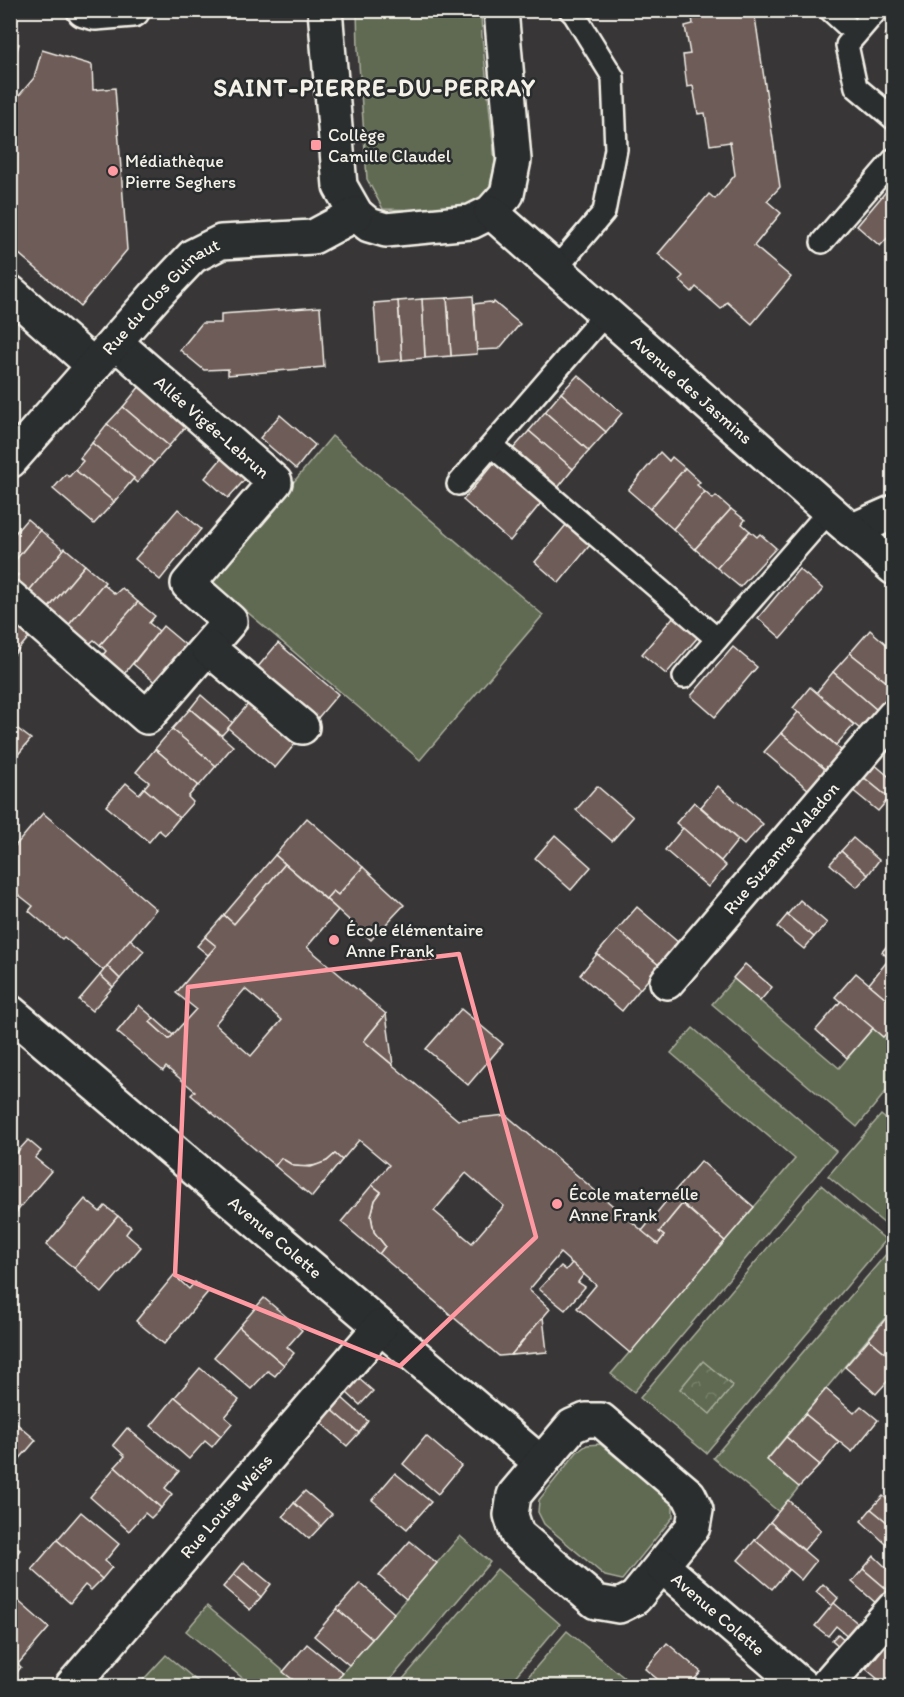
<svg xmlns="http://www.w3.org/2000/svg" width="904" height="1697" font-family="Itim,sans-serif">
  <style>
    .grass { fill: #606b52; stroke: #aaae9d; stroke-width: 1.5 }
    .forest { fill: url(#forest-crowns); stroke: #aaae9d; stroke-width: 1.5 }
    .building { fill: #6e5b59; stroke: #f4f1e8; stroke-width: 1.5; fill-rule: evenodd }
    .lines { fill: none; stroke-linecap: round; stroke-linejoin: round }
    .service-casing { stroke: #f4f1e8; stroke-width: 26 }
    .minor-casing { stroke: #f4f1e8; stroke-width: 38 }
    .tertiary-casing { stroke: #f4f1e8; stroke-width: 38 }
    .service { stroke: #2a2d2e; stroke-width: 21 }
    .minor { stroke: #2a2d2e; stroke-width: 33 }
    .tertiary { stroke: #2a2d2e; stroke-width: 33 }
    .marked { fill: none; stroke: #ff9aa2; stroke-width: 4.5; stroke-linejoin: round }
    .poi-dot { fill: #ff9aa2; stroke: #2a2d2e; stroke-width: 2 }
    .labels { text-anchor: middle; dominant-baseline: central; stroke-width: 5; stroke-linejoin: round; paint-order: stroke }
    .poi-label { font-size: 18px; fill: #f4f1e8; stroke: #2a2d2e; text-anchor: start }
    .street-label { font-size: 18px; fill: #f4f1e8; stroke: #2a2d2e }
    .district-label { font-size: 24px; font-weight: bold; letter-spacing: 1.5px; fill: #f4f1e8; stroke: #2a2d2e }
  </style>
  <defs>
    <pattern id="forest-crowns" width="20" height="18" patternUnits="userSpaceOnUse" patternTransform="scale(1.5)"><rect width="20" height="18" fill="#606b52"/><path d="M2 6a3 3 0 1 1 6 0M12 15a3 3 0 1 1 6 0" fill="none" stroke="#77816b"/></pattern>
  </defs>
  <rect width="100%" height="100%" fill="#383637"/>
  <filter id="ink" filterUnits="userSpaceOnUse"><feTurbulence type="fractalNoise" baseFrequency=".0167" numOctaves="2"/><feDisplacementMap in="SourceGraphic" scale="12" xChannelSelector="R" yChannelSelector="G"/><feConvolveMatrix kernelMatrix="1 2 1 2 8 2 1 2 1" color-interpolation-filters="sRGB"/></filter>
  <g filter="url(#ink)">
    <g class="grass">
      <polygon points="357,11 481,11 482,36 495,162 489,189 476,203 454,211 383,209 367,179 358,49"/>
      <polygon points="332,436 543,615 420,760 211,581"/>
      <polygon points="734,979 839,1068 873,1028 883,1037 893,1025 893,1083 857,1127 712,1004"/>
      <polygon points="693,1028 836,1151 634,1392 611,1374 795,1159 671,1053"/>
      <polygon points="881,1115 893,1125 893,1231 828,1176"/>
      <polygon points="821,1185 886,1240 706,1453 640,1398"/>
      <polygon points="893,1246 893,1312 891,1311 767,1459 799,1487 779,1512 713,1458"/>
      <polygon points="600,1444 673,1504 673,1517 622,1580 605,1576 544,1524 538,1512 539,1500 577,1452 587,1445"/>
      <polygon points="460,1536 490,1562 385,1686 331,1686"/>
      <polygon points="497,1569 560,1624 507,1686 397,1686"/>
      <polygon points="207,1606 301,1686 252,1686 186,1631"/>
      <polygon points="567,1631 632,1684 630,1686 579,1686 575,1683 572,1686 520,1686"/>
      <polygon points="166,1655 203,1686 150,1686 143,1680"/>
    </g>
    <polygon class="forest" points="703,1361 733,1386 710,1414 680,1389"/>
    <g class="building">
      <polygon points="691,10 754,10 780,187 767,201 781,213 754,246 791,277 752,324 727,302 721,309 696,287 692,292 679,280 683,276 658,254 709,194 715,199 735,175 730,142 710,145 705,113 698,114 693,86 687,87 683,55 690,54 685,26 693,24"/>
      <polygon points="894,25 894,42 885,35"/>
      <polygon points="10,41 19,44 10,72"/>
      <polygon points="42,50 92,65 93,90 115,88 127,250 80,306 12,248 14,244 10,242 10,106 34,78"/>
      <polygon points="894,182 894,231 880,246 857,226"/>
      <polygon points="473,296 477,354 451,356 447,298"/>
      <polygon points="447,298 451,356 425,358 422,299"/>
      <polygon points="422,299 425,358 402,360 398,301"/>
      <polygon points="398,301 402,360 378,362 374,303"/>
      <polygon points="490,302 493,304 494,302 520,324 499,349 477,350 474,304"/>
      <polygon points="320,307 324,367 228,375 228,369 204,370 180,350 202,323 221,323 221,314"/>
      <polygon points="578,375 622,413 606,432 561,393"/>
      <polygon points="140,386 186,426 169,446 123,407"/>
      <polygon points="561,393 606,432 589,451 545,412"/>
      <polygon points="123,407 169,446 154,463 107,424"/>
      <polygon points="545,412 589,451 573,469 529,431"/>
      <polygon points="280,415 315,445 296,469 260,438"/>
      <polygon points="107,424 154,463 137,483 133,479 134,478 92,443"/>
      <polygon points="529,431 573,469 557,489 512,450"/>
      <polygon points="92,443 134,478 114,502 75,470 83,461 80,458"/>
      <polygon points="660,452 669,461 672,457 685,468 650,509 628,490"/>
      <polygon points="226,453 250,474 228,498 205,478"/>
      <polygon points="494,463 541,503 510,541 463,500"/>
      <polygon points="685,468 700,482 697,485 705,492 673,529 650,509"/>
      <polygon points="75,470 114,502 94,524 53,489 66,474 69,477"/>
      <polygon points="705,492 713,499 716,496 731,509 695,549 673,529"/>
      <polygon points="178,509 201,529 160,580 135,559"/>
      <polygon points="731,509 745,520 742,524 750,531 717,568 695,549"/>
      <polygon points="27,519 40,530 10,567 10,539"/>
      <polygon points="566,525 590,545 559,583 535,562"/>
      <polygon points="40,530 64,550 28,592 14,580 18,575 10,569 10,567"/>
      <polygon points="750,531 757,537 760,534 776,548 740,587 717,568"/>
      <polygon points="65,548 85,565 48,609 28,592"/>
      <polygon points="85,565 105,582 68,626 48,609"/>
      <polygon points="799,569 823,589 781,638 758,618"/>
      <polygon points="103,584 115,594 122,588 138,602 100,645 94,640 89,644 68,626"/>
      <polygon points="138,602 155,616 149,623 159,631 124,674 102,656 106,651 100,645"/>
      <polygon points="674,616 698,637 666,674 642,654"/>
      <polygon points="10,620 30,636 10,659"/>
      <polygon points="163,626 188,647 157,684 133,664"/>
      <polygon points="870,630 894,651 894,688 850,653"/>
      <polygon points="278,643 338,694 317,719 257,668"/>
      <polygon points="733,647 757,667 715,717 691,696"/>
      <polygon points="850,653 894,688 877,710 833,672"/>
      <polygon points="833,672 877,710 860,729 816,693"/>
      <polygon points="810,687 854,725 836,745 793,708"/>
      <polygon points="201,695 233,723 222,735 190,709"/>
      <polygon points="249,703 295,744 275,768 228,728"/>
      <polygon points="190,709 233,746 216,766 172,729"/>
      <polygon points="798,712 842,751 826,770 781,733"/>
      <polygon points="10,723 31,739 10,764"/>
      <polygon points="172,729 216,766 199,786 155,749"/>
      <polygon points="781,733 826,770 809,790 764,752"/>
      <polygon points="155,749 198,785 188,797 193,802 179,818 144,788 149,782 136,772"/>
      <polygon points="873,763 894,781 894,793 889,798 862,776"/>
      <polygon points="862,776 889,798 878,811 851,789"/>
      <polygon points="126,783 139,794 144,788 179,818 165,835 159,830 149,842 106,806"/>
      <polygon points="597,786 633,817 612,841 576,810"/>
      <polygon points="718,786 763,824 744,845 701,807"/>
      <polygon points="694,802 738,840 721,861 676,823"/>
      <polygon points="43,813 156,909 104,971 64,937 62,939 29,911 33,906 10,888 10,852"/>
      <polygon points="307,818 363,867 338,895 333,891 326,899 275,855"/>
      <polygon points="683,828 726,866 708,887 665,850"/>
      <polygon points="555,835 591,867 571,890 535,858"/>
      <polygon points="853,838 879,860 868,875 841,851"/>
      <polygon points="841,851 868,875 857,887 830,864"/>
      <polygon points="275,855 285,864 234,924 224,915"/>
      <path d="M285,864L338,910L307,947L386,1014L364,1041L458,1120L506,1115L658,1244L664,1236L659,1232L682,1204L725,1241L630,1353L577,1308L596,1285L560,1253L529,1290L550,1309L511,1355L499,1356L379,1254L385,1246L374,1232L371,1216L375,1200L381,1192L372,1185L389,1165L359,1140L342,1160L335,1154L327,1161L319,1165L302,1167L294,1166L281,1158L275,1166L191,1095L195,1091L166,1067L163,1071L117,1032L139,1005L154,1018L150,1022L169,1039L196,1009L176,993L216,946L205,937L224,915L234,924ZM245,989L282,1020L251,1056L215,1024ZM466,1173L504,1206L472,1243L434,1211Z"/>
      <polygon points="363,867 404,905 371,940 326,899 333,891 338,895"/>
      <polygon points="800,900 827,923 814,937 787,915"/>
      <polygon points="637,907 679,943 660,966 617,930"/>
      <polygon points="787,915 814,937 804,949 777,927"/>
      <polygon points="617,930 660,966 640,989 597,954"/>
      <polygon points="205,937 216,946 208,955 197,946"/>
      <polygon points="894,937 894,963 882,952"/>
      <polygon points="130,939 144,951 120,979 107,966"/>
      <polygon points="597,954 640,989 622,1011 580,975"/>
      <polygon points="889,959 894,963 894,1005 869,984"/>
      <polygon points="745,964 772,987 760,1001 733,978"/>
      <polygon points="107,966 120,979 113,987 100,975"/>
      <polygon points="856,973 894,1005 894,1025 883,1037 835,997"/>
      <polygon points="100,975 113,987 92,1011 79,1000"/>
      <polygon points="841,1001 873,1028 847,1058 816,1030"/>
      <polygon points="461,1009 503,1044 468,1085 426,1049"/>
      <polygon points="386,1014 393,1065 364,1041"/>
      <polygon points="154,1018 173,1035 169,1039 150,1022"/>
      <polygon points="28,1140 41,1151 35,1158 51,1171 13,1216 10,1214 10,1160"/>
      <polygon points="335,1154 342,1160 312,1197 275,1166 281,1158 294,1166 311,1167 327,1161"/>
      <polygon points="701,1161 754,1207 725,1241 672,1194"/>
      <polygon points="372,1185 381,1192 375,1200 371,1216 374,1232 385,1246 379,1254 341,1222"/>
      <polygon points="672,1194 682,1204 659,1232 664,1236 658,1244 642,1231"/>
      <polygon points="85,1199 100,1212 105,1206 118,1216 74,1268 46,1245"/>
      <polygon points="118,1216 131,1227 126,1234 141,1247 102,1293 74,1268"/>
      <polygon points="572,1263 584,1274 578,1282 585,1287 565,1310 539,1289 561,1266 566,1270"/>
      <polygon points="174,1275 189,1289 195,1282 208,1292 164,1344 136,1321"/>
      <polygon points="264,1298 302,1330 287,1347 294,1353 284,1365 239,1327"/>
      <polygon points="892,1311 894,1312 894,1360 869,1339"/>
      <polygon points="543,1317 547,1352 511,1355"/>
      <polygon points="239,1327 284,1365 275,1376 268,1371 251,1389 214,1357"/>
      <polygon points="869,1339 894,1360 894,1374 876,1394 845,1367"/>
      <polygon points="200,1368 239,1400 225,1417 232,1423 221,1436 175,1397"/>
      <polygon points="358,1378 373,1391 360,1405 346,1392"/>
      <polygon points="826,1389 854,1413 861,1406 878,1420 852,1452 805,1414"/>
      <polygon points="175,1397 221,1436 212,1447 205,1441 189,1459 151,1426"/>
      <polygon points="341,1397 368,1421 359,1433 331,1409"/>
      <polygon points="331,1409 359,1433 347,1446 320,1422"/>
      <polygon points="805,1414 839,1442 820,1465 786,1437"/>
      <polygon points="10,1418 36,1440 10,1470"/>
      <polygon points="127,1428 179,1471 165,1488 172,1494 161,1508 115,1467 125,1456 113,1445"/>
      <polygon points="426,1436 461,1466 438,1494 403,1464"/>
      <polygon points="786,1437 820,1465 799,1487 767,1460"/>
      <polygon points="115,1467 161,1508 151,1518 145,1513 129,1531 90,1497"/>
      <polygon points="395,1473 431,1502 407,1529 372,1500"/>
      <polygon points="305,1491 332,1514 321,1526 294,1503"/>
      <polygon points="883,1496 894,1505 894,1528 871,1509"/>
      <polygon points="788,1500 821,1530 804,1550 770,1522"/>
      <polygon points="294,1503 321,1526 309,1539 283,1516"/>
      <polygon points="871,1509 894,1528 894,1537 888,1543 885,1543 861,1521"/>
      <polygon points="81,1512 119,1544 105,1561 112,1567 102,1579 57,1540"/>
      <polygon points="770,1522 816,1561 801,1580 755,1540"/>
      <polygon points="57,1540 102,1579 91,1590 85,1585 70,1603 32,1569"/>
      <polygon points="755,1540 789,1569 772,1589 738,1560"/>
      <polygon points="410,1541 437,1563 406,1599 379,1576"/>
      <polygon points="10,1543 20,1550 11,1562 10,1562"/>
      <polygon points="874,1556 894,1575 894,1587 890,1592 863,1569"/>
      <polygon points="244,1562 271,1584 261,1597 234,1574"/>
      <polygon points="863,1569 890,1592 878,1605 852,1582"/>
      <polygon points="234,1574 261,1597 250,1610 223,1587"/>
      <polygon points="360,1583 394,1613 372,1639 337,1609"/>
      <polygon points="823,1584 838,1598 832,1606 816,1592"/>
      <polygon points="16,1599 49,1628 18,1664 21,1667 11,1680 10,1606"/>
      <polygon points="834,1603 861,1626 850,1638 836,1626 828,1636 815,1626"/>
      <polygon points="337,1609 372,1639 349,1665 314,1636"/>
      <polygon points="838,1634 847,1642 841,1648 832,1640"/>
      <polygon points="892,1638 894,1686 886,1686 866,1669"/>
      <polygon points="667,1643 701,1672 689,1686 666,1686 645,1669"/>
      <polygon points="307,1644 343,1673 331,1686 301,1686 283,1672"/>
      <polygon points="637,1679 646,1686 630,1686"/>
    </g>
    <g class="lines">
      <g class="service-casing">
        <g id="service">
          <polyline points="830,10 856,34"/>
          <polyline points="877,10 847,45 856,87 894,119"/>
          <polyline points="822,242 894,159"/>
          <polyline points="555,270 604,212 616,149 613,77 574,14 570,10"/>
          <polyline points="492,446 717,639"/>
          <polyline points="458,484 605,314"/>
          <polyline points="684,677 829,511"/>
        </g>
      </g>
      <g class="minor-casing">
        <g id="minor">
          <polyline points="10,292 94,366"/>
          <polyline points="851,531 894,512"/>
          <polyline points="10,597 147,717 230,621 188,584 275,482 115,342"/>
          <polyline points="208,648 302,727"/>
          <path id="s1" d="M667,982L894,716"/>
          <path id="s2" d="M10,1012L541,1463"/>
          <polygon points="586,1420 601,1420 689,1495 696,1510 693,1527 635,1598 619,1606 596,1602 517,1534 511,1515 514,1495 572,1426"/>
          <path id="s3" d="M662,1566L802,1686"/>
          <path id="s4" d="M72,1686L380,1327"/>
          <polyline points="826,1686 894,1608"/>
        </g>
      </g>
      <g class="tertiary-casing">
        <g id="tertiary">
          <polyline points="84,10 95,13 133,10"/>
          <polyline points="325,10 340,186 356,214 369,225 386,230 471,222 491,212 507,194 514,160 501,10"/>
          <path id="s5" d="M491,212L894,568"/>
          <path id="s6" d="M10,461L156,295L193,256L221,242L313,237L356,214"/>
        </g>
      </g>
      <use href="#service" class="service"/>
      <use href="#minor" class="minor"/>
      <use href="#tertiary" class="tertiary"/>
    </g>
  </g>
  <path class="marked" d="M459,954L536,1237L400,1366L175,1275L188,987Z"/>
  <g class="poi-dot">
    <rect x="310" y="139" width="12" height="12" rx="3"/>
    <circle cx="113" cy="171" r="6"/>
    <circle cx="334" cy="940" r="6"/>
    <circle cx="557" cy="1204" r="6"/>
  </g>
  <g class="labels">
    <g class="poi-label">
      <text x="328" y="135">Collège<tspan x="328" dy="21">Camille Claudel</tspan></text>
      <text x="125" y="161">Médiathèque<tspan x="125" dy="21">Pierre Seghers</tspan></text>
      <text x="346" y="930">École élémentaire<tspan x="346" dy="21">Anne Frank</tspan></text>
      <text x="569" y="1194">École maternelle<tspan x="569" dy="21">Anne Frank</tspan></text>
    </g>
    <g class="street-label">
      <text stroke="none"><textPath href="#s6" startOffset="224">Rue du Clos Guinaut</textPath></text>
      <text stroke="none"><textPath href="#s5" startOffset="268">Avenue des Jasmins</textPath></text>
      <text transform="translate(212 427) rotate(41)">Allée Vigée-Lebrun</text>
      <text stroke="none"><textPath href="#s1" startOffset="176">Rue Suzanne Valadon</textPath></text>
      <text stroke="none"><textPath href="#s2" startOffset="348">Avenue Colette</textPath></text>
      <text stroke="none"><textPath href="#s4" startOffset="237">Rue Louise Weiss</textPath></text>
      <text stroke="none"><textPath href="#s3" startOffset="74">Avenue Colette</textPath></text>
    </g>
    <g class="district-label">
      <text x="375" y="87">SAINT-PIERRE-DU-PERRAY</text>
    </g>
  </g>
  <rect width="904" height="1697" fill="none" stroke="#2a2d2e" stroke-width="36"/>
  <rect x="18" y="18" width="868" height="1661" fill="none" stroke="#f4f1e8" stroke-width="2" filter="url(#ink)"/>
</svg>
